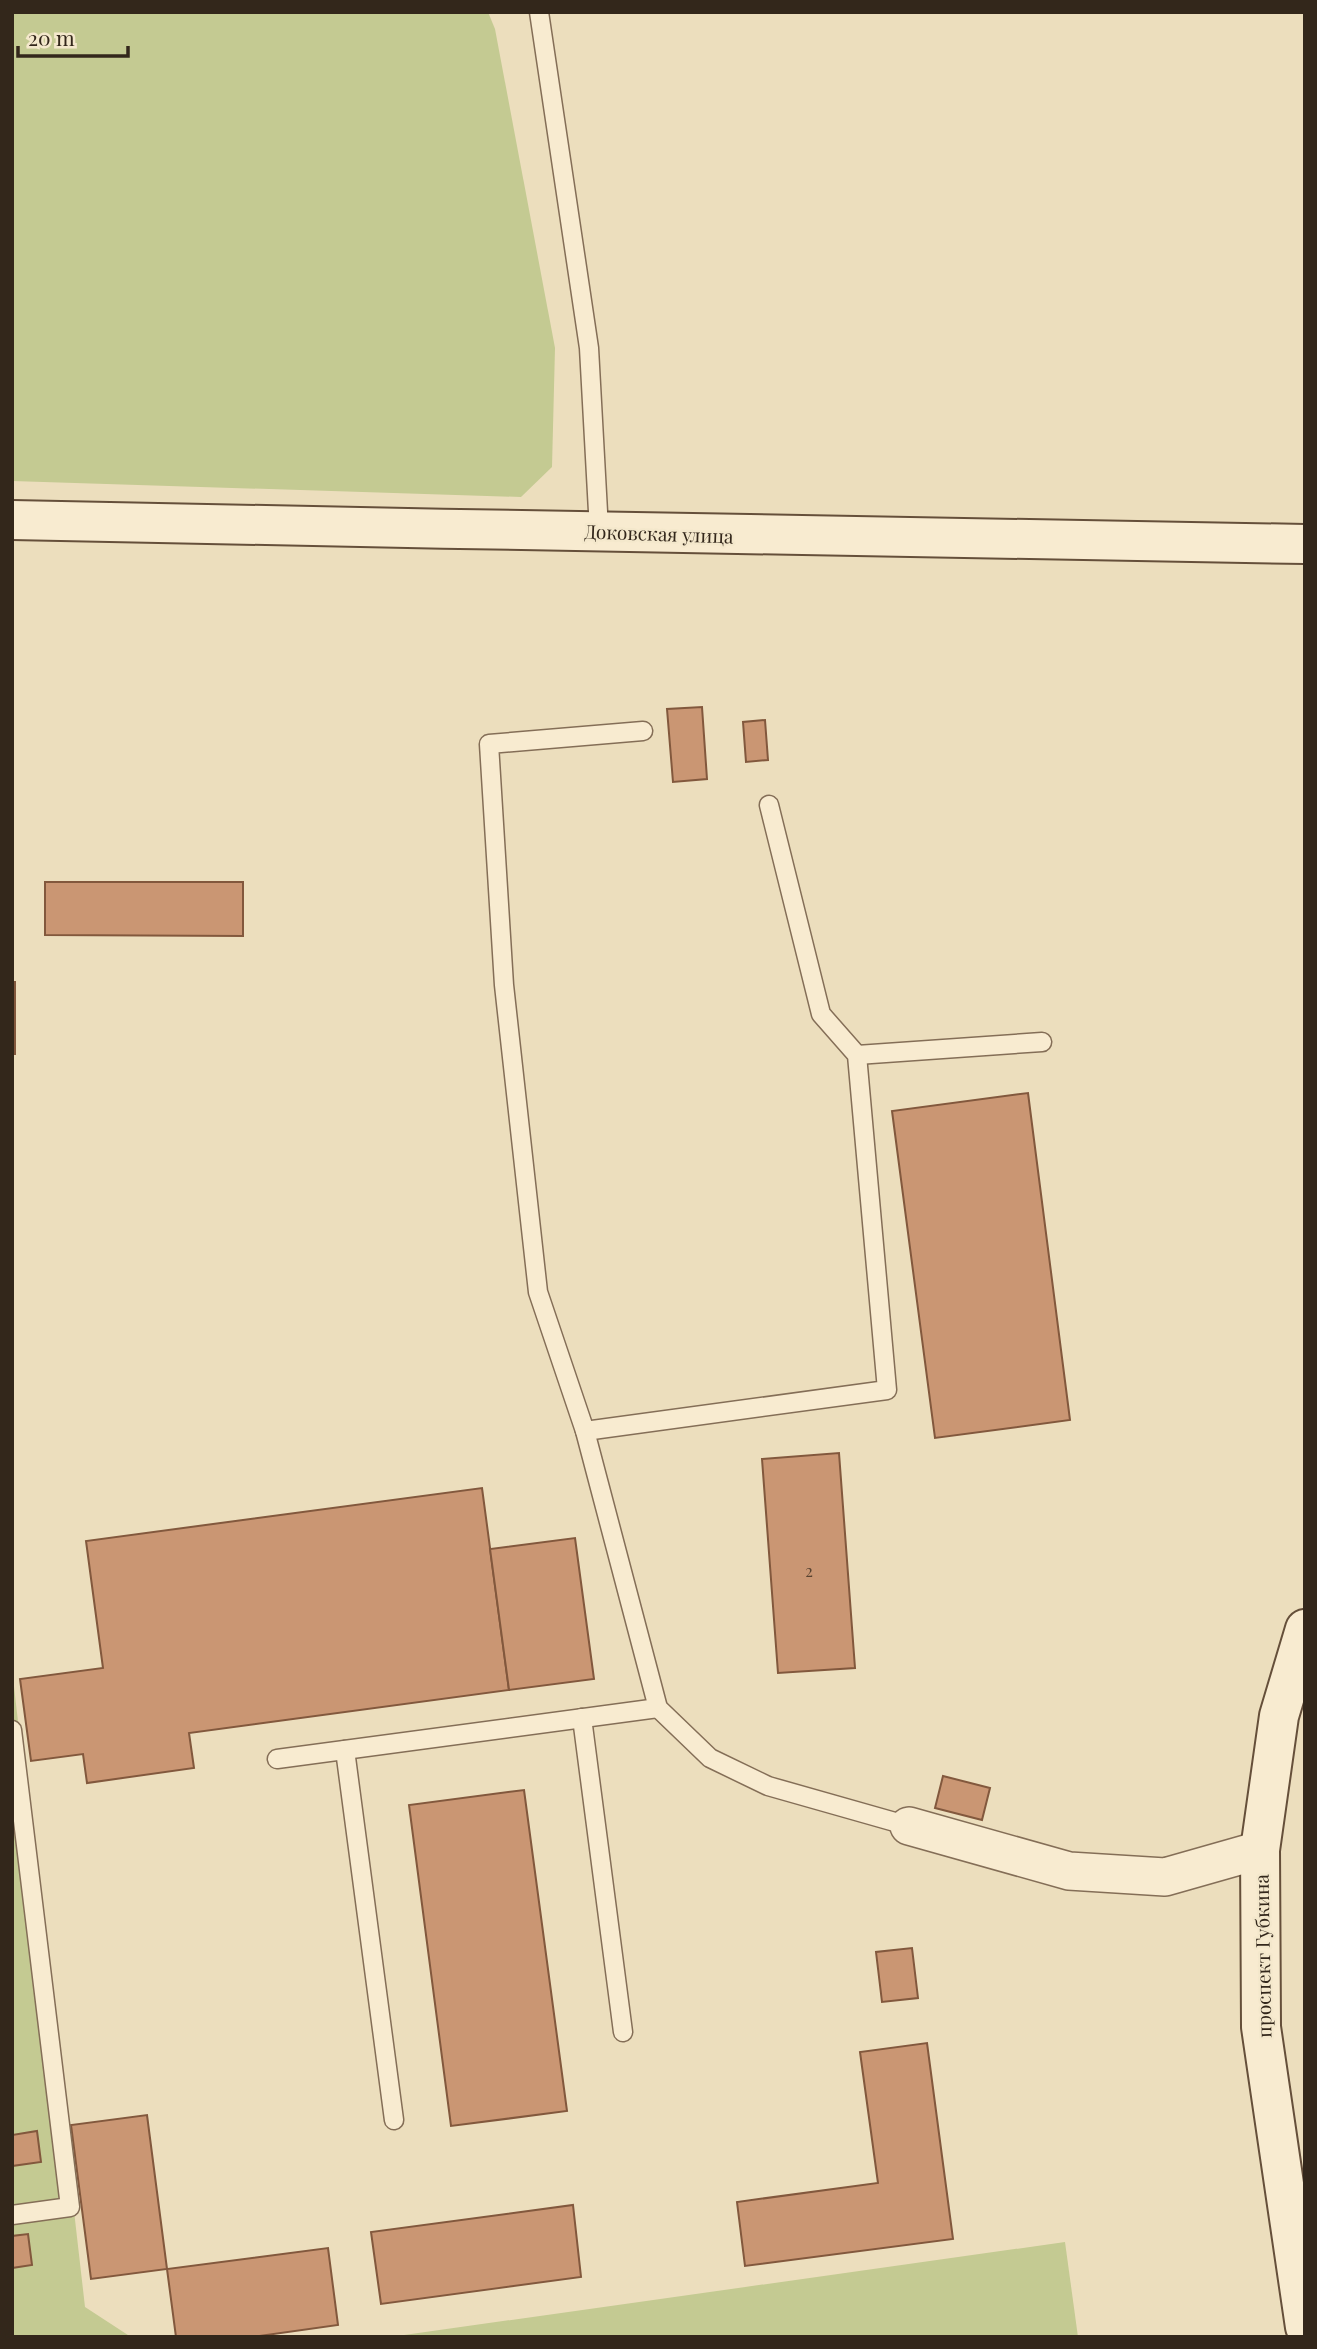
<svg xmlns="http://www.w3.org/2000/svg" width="1317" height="2349" font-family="'Playfair Display',serif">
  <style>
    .green { fill: #c4ca92 }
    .building { fill: #ca9673; stroke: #82583d; stroke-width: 2 }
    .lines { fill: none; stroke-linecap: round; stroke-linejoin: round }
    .lane-casing { stroke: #846e57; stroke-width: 21 }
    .street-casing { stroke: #846e57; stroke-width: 40 }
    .secondary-casing { stroke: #654f3a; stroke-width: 42 }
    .lane { stroke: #f8ebd0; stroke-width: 18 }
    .street { stroke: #f8ebd0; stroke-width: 37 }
    .secondary { stroke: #f8ebd0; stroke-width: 38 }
    .labels { text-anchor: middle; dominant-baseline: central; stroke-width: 5; stroke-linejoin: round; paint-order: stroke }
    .number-label { font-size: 16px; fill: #594331 }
    .street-label { font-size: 19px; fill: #33271b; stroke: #f4e8cc }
  </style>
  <rect width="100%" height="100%" fill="#ecdebd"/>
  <g class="green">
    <polygon points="12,12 488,12 495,29 555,348 552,467 521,497 12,481"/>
    <polygon points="12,1669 85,2307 131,2337 12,2337"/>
    <polygon points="1065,2242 1078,2337 390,2337"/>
  </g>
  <g class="building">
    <polygon points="702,707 707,779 673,782 667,709"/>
    <polygon points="765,720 768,760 746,762 743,722"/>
    <polygon points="45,882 243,882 243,936 45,935"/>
    <rect x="12" y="982" width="3" height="72"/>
    <polygon points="1028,1093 1070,1420 935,1438 892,1111"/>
    <polygon points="839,1453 855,1668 778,1673 762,1459"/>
    <polygon points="482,1488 509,1690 189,1733 194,1768 87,1783 83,1754 31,1761 20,1679 103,1668 86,1541"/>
    <polygon points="575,1538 594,1679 509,1690 490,1549"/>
    <polygon points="943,1776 990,1788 982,1820 935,1808"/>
    <polygon points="524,1790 567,2111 451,2126 409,1805"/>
    <polygon points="912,1948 918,1998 882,2002 876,1952"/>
    <polygon points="927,2043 953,2239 745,2266 737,2202 878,2183 860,2052"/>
    <polygon points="147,2115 167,2269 91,2279 71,2125"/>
    <polygon points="37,2131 41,2162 12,2166 12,2135"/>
    <polygon points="573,2205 581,2277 381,2304 371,2232"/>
    <polygon points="28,2234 32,2265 12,2268 12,2236"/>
    <polygon points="328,2248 338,2325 253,2337 176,2337 167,2269"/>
  </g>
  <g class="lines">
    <g class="lane-casing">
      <g id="lane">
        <polyline points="539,12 589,348 599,530"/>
        <polyline points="643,731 489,744 504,985 538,1292 585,1431 658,1708 710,1758 768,1786 909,1826"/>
        <polyline points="857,1055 1042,1042"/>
        <polyline points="585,1431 887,1390 857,1055 821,1014 769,805"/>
        <polyline points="582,1718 623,2032"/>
        <polyline points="12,1730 70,2207 12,2215"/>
        <polyline points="345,1750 394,2120"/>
        <polyline points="277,1759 658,1708"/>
      </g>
    </g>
    <g class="street-casing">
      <polyline id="street" points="909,1826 1069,1871 1165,1877 1260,1850"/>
    </g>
    <g class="secondary-casing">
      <g id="secondary">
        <path d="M12,520C443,528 874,539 1305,544"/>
        <polyline points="1305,1629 1279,1716 1260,1850 1261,2027 1305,2327"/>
      </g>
    </g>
    <use href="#lane" class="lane"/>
    <use href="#street" class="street"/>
    <use href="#secondary" class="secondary"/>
  </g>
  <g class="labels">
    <g class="number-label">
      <text x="809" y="1570">2</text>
    </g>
    <g class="street-label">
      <text transform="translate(659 533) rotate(2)">Доковская улица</text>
      <text transform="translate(1262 1956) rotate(-91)">проспект Губкина</text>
    </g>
  </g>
  <rect width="1317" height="2349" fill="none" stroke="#33271b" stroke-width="28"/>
  <path d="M18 46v10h110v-10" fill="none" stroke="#33271b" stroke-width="3.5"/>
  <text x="28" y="46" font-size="21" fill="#33271b" stroke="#f4e8cc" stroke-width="5" paint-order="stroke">20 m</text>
</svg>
